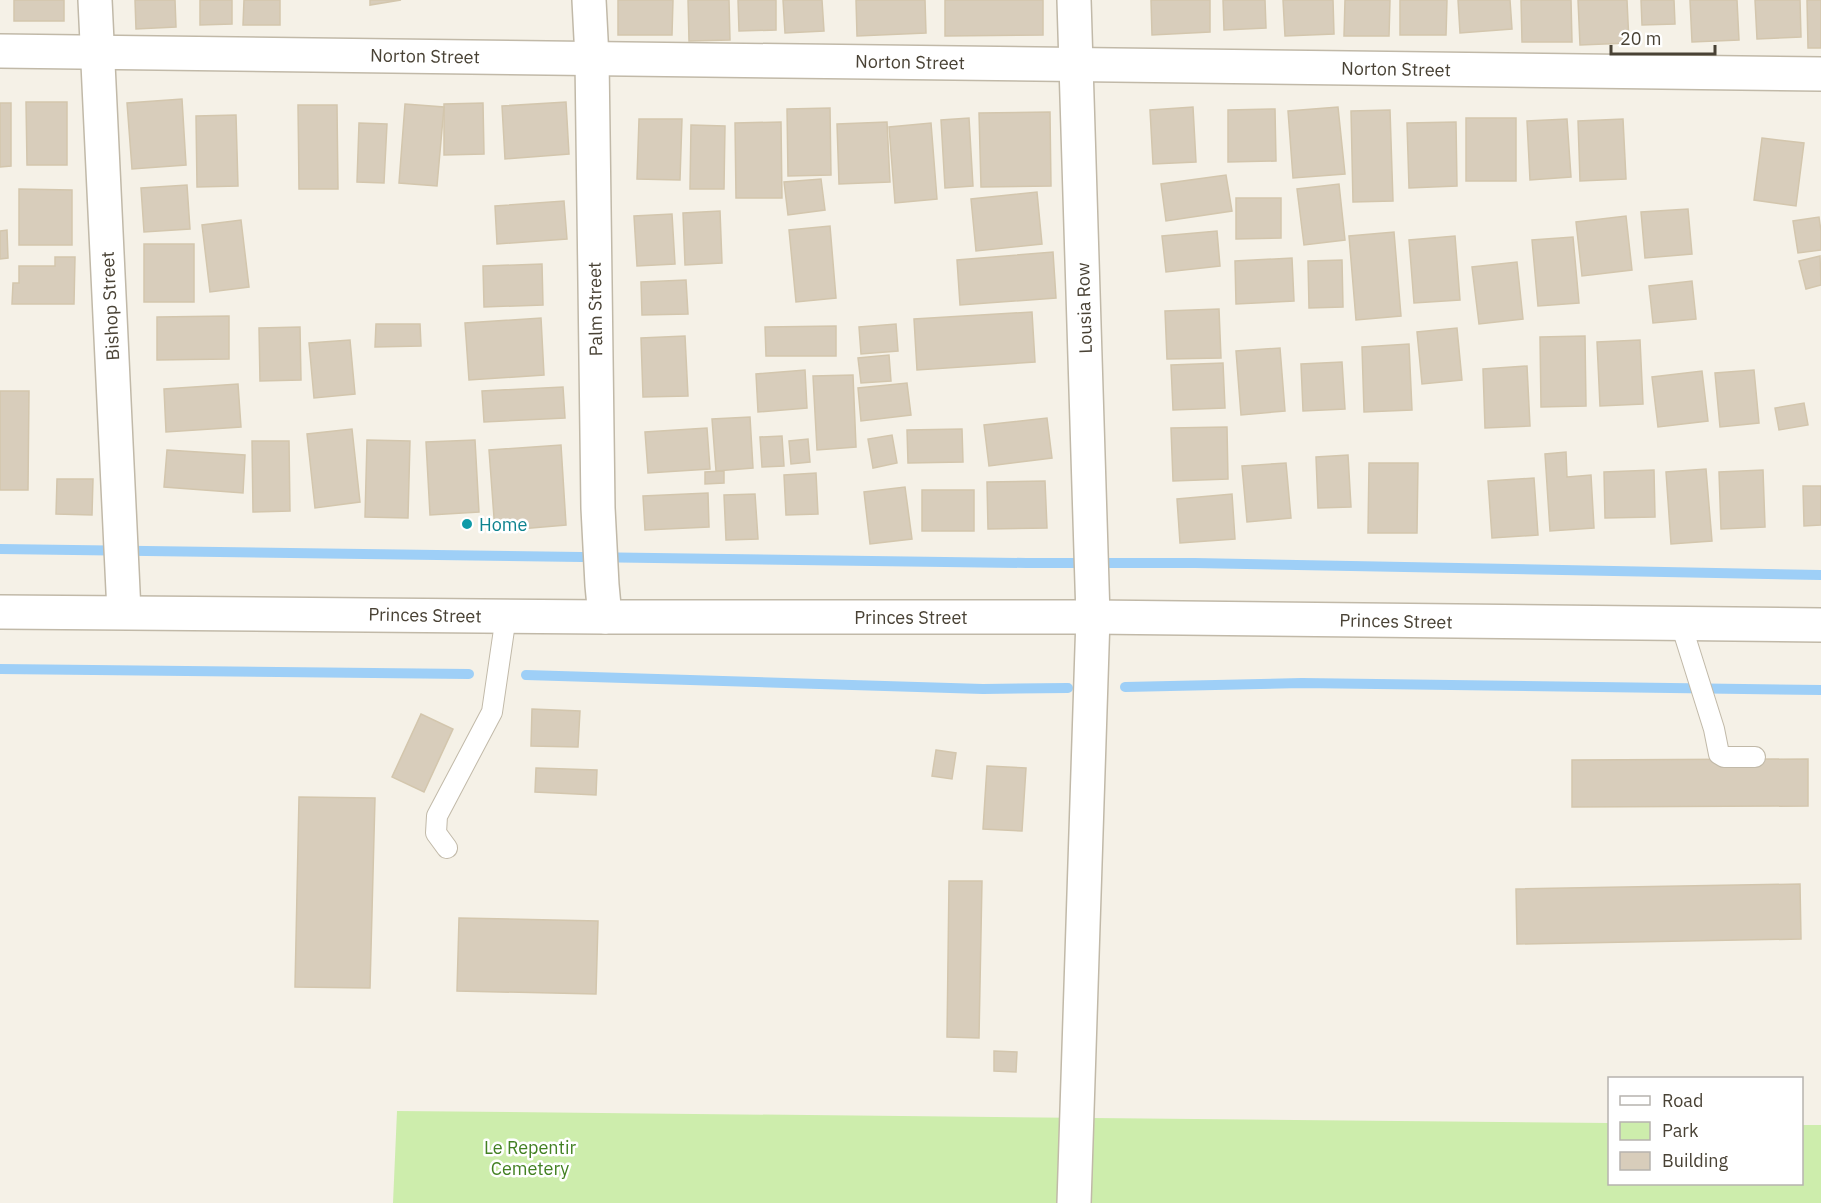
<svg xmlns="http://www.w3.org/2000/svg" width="1821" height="1203" font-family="'IBM Plex Sans',sans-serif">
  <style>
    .green { fill: #cdedac }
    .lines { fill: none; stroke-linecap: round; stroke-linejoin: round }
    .stream { stroke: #9ecff7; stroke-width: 10 }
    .building { fill: #d8cdbb; stroke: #d3c6ad; stroke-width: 1.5 }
    .lane-casing { stroke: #c1b9a8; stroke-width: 22 }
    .street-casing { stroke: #c1b9a8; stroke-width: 36 }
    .lane { stroke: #fff; stroke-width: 20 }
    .street { stroke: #fff; stroke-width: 33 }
    .culture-dot { fill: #0f9aa8; stroke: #fff; stroke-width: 2 }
    .labels { text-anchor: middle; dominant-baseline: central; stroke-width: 5; stroke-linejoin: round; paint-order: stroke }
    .street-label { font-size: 18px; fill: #494235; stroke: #fff }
    .culture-label { font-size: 18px; fill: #0d838f; stroke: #fff; text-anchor: start }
    .park-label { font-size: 18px; fill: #428022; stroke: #fff }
  </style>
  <rect width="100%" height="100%" fill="#f5f1e7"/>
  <polygon class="green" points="397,1111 1609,1123 1610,1184 1802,1184 1802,1125 1821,1125 1821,1203 393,1203"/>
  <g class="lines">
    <g class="stream">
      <polyline points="0,549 1026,563 1195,563 1821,575"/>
      <polyline points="0,669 469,674"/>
      <polyline points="526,675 983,689 1068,688"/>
      <polyline points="1125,687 1302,683 1821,690"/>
    </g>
  </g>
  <g class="building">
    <rect x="14" y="0" width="50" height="21"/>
    <polygon points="135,0 175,0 176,27 136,29"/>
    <polygon points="200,0 232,0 232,24 200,25"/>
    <polygon points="244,0 280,0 280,25 243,25"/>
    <polygon points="370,0 401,0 370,5"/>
    <polygon points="618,0 673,0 672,35 618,35"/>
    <polygon points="688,0 729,0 730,40 689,41"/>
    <polygon points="738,0 776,0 776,30 739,31"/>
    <polygon points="783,0 822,0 824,31 785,33"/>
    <polygon points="856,0 925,0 926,33 857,36"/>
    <polygon points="945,0 1043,0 1043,35 945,36"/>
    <polygon points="1151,0 1210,0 1210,32 1152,35"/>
    <polygon points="1223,0 1265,0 1266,28 1224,30"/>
    <polygon points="1283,0 1333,0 1334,34 1285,36"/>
    <polygon points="1345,0 1390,0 1389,36 1344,36"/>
    <polygon points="1400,0 1447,0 1446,35 1400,35"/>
    <polygon points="1458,0 1510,0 1512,29 1460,33"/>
    <polygon points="1521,0 1571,0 1572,42 1522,42"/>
    <polygon points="1578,0 1627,0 1629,43 1580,45"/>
    <polygon points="1641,0 1674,0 1675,24 1642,25"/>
    <polygon points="1690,0 1737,0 1739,40 1692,42"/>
    <polygon points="1755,0 1800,0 1801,37 1757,39"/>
    <polygon points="1807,0 1821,0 1821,48 1808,48"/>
    <polygon points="182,99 186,165 132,169 127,103"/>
    <polygon points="26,102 67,102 67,165 27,165"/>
    <polygon points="566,102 569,154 505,159 502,106"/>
    <polygon points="0,103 11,103 11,166 0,167"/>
    <polygon points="483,103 484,154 444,155 444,104"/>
    <polygon points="405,104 444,107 437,186 399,183"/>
    <polygon points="298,105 337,105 338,189 299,189"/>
    <polygon points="1193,107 1196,162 1153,164 1150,110"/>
    <polygon points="1338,107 1345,174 1293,178 1288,111"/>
    <polygon points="830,108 831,175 788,176 787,109"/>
    <polygon points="1275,109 1276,161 1228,162 1228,110"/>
    <polygon points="1390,110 1393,201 1353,202 1351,111"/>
    <polygon points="1050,112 1051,186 981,187 979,113"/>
    <polygon points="236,115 238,186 197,187 196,116"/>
    <polygon points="969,118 973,186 945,188 941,120"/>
    <rect x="1466" y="118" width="50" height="63"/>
    <polygon points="639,119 682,119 680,180 637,179"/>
    <polygon points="1567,119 1571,177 1530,180 1527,121"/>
    <polygon points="1623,119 1626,179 1580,181 1578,121"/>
    <polygon points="781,122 782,198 736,198 735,123"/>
    <polygon points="887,122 890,182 839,184 837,124"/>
    <polygon points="1456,122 1457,186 1409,188 1407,123"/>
    <polygon points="359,123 387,124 384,183 357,182"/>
    <polygon points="931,123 937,199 895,203 889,127"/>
    <polygon points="691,125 725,126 724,189 690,189"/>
    <polygon points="1762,138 1804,143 1796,206 1754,200"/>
    <polygon points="1226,175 1232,211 1166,221 1161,184"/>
    <polygon points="821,179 825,210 788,215 784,182"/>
    <polygon points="1339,184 1345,240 1304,245 1297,189"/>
    <polygon points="187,185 190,229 144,232 141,188"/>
    <polygon points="19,189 72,190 72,245 19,245"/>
    <polygon points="1037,192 1042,244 976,251 971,199"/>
    <polygon points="1236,198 1281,198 1281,238 1236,239"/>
    <polygon points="564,201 567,239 497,244 495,206"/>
    <polygon points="1688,209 1692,254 1645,258 1641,212"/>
    <polygon points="720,211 722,263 685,265 683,213"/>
    <polygon points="672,214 675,264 637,266 634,216"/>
    <polygon points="1626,216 1632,270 1582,276 1576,222"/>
    <polygon points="1819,217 1821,231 1821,250 1798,253 1793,221"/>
    <polygon points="241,220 249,287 210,292 202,225"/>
    <polygon points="830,226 836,298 796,302 789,230"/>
    <polygon points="7,230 8,258 0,259 0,231"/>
    <polygon points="1217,231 1220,266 1166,272 1162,236"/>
    <polygon points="1394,232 1401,316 1356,320 1349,236"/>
    <polygon points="1455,236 1460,300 1414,303 1409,240"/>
    <polygon points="1573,237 1579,303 1538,306 1532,240"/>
    <rect x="144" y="244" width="50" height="58"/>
    <polygon points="1053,252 1056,298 960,305 957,260"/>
    <polygon points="1820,256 1821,285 1806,289 1799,261"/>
    <polygon points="55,257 75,257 74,304 12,304 13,283 19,283 19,266 55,266"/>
    <polygon points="1292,258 1294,301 1236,304 1235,261"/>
    <polygon points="1342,260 1343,307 1309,308 1308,261"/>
    <polygon points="1517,262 1523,319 1479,324 1472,267"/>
    <polygon points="542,264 543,305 484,307 483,266"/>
    <polygon points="686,280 688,314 642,315 641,282"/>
    <polygon points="1692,281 1696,319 1653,323 1649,286"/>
    <polygon points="1219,309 1221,358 1167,359 1165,311"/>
    <polygon points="1032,312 1035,362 917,370 914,319"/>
    <polygon points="229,316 229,359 157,360 157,317"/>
    <polygon points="541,318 544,375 469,380 465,323"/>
    <polygon points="376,324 420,324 421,346 375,347"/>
    <polygon points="896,324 898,351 861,354 859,327"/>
    <polygon points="836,326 836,356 766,356 765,327"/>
    <polygon points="300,327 301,380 260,381 259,328"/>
    <polygon points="1457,328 1462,380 1422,384 1417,332"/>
    <polygon points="685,336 688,396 643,397 641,338"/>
    <polygon points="1585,336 1586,406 1541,407 1540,337"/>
    <polygon points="350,340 355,394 314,398 309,343"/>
    <polygon points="1640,340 1643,404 1600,406 1597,342"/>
    <polygon points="1409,344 1412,410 1364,412 1362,347"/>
    <polygon points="1280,348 1285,411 1241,415 1236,351"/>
    <polygon points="889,355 891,381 861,383 858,358"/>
    <polygon points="1342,362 1345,409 1303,411 1301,364"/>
    <polygon points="1223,363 1225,408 1173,410 1171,365"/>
    <polygon points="1527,366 1530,426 1485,428 1483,369"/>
    <polygon points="805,370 807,408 758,412 756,374"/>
    <polygon points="1754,370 1759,423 1720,427 1715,373"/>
    <polygon points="1702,371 1708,421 1658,427 1652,377"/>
    <polygon points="853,375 856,447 817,450 813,376"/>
    <polygon points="907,383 911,415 861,421 858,388"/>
    <polygon points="238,384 241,427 166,432 164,389"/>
    <polygon points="563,387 565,418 484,422 482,391"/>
    <polygon points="0,391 29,391 28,490 0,490"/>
    <polygon points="1804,403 1808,425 1779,430 1775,408"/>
    <polygon points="750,417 753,468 716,471 712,419"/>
    <polygon points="1047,418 1052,458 989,466 984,425"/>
    <polygon points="1227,427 1228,479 1173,481 1171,428"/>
    <polygon points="707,428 710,469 648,473 645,432"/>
    <polygon points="352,429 360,502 315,508 307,434"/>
    <polygon points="962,429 963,462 908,463 907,430"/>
    <polygon points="892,435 897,463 873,468 868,439"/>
    <polygon points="782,436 784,466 762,467 760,437"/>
    <polygon points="808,439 810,462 791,464 789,441"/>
    <polygon points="367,440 410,441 408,518 365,517"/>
    <polygon points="475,440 479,512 430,515 426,442"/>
    <polygon points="252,441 289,441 290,511 253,512"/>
    <polygon points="561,445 566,525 495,531 489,450"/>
    <polygon points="167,450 245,455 243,493 164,487"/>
    <polygon points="1566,452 1567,477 1591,475 1594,528 1550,531 1545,454"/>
    <polygon points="1348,455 1351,507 1318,508 1316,457"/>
    <polygon points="1286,463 1291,518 1247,522 1242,466"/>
    <polygon points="1369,463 1418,463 1417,533 1368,533"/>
    <polygon points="1706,469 1712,541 1671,544 1666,472"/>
    <polygon points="1654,470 1655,517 1605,518 1604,472"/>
    <polygon points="1763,470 1765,527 1721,529 1719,472"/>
    <polygon points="724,471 724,483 705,484 705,472"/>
    <polygon points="816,473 818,514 786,515 784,475"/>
    <polygon points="1534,478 1538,535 1492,538 1488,481"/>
    <polygon points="57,479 93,479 92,515 56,514"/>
    <polygon points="1045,481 1047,528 988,529 987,482"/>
    <polygon points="1803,486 1821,486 1821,525 1804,526"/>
    <polygon points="905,487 912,539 870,544 864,492"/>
    <rect x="922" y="490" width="52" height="41"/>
    <polygon points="708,493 709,527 645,530 643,496"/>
    <polygon points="755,494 758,539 726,540 724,495"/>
    <polygon points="1232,494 1235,539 1180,543 1177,499"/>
    <polygon points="532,709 580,711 578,747 531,746"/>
    <polygon points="421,714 453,729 424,792 392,777"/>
    <polygon points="936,750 956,753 952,779 932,776"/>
    <polygon points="1808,759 1808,806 1572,807 1572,760"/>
    <polygon points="987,766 1026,768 1022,831 983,829"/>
    <polygon points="536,768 597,770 596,795 535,792"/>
    <polygon points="299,797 375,798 370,988 295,987"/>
    <polygon points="949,881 982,881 979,1038 947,1037"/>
    <polygon points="1800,884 1801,939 1517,944 1516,889"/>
    <polygon points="459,918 598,921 596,994 457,991"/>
    <polygon points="994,1051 1017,1052 1016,1072 994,1071"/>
  </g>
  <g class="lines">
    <g class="lane-casing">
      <g id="lane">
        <polyline points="1681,624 1714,729 1719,754 1724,757 1755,757"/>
        <polyline points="447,848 436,833 437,816 492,712 506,616"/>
      </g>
    </g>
    <g class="street-casing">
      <g id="street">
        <polyline points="95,0 124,612"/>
        <polyline points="589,0 592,58 598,508 602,585 605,617"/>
        <polyline points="0,51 1821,74"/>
        <polyline points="0,612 605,617 1093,617 1821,625"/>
        <polyline points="1074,1203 1093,617 1074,0"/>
      </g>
    </g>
    <use href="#lane" class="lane"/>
    <use href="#street" class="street"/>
  </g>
  <circle class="culture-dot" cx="467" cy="524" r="6"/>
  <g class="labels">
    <g class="street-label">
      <text transform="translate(425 56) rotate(1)">Norton Street</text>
      <text transform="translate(910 62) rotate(1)">Norton Street</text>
      <text transform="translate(1396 69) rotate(1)">Norton Street</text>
      <text transform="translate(110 306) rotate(-93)">Bishop Street</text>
      <text transform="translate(1084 308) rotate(-92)">Lousia Row</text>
      <text transform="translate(595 309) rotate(-91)">Palm Street</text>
      <text transform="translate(425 615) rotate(1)">Princes Street</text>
      <text x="911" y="617">Princes Street</text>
      <text transform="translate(1396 621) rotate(1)">Princes Street</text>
    </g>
    <g class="culture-label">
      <text x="479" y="524">Home</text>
    </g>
    <g class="park-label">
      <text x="530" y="1147">Le Repentir<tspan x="530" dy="21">Cemetery</tspan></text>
    </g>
  </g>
  <rect x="1608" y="1077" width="195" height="108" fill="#ffffff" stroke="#b6b3ae" stroke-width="1.5"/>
  <rect x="1620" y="1096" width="30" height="9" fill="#ffffff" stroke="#b6b3ae" stroke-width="1.5"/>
  <text x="1662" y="1107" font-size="18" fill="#494235">Road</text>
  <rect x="1620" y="1122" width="30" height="18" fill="#cdedac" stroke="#b6b3ae" stroke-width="1.5"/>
  <text x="1662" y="1137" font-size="18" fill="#494235">Park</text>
  <rect x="1620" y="1152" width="30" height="18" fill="#d8cdbb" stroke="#b6b3ae" stroke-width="1.5"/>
  <text x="1662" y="1167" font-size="18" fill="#494235">Building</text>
  <path d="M1611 45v9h104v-9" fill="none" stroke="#494235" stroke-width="3"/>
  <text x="1620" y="45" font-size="18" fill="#494235" stroke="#ffffff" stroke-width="4.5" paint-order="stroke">20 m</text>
</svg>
